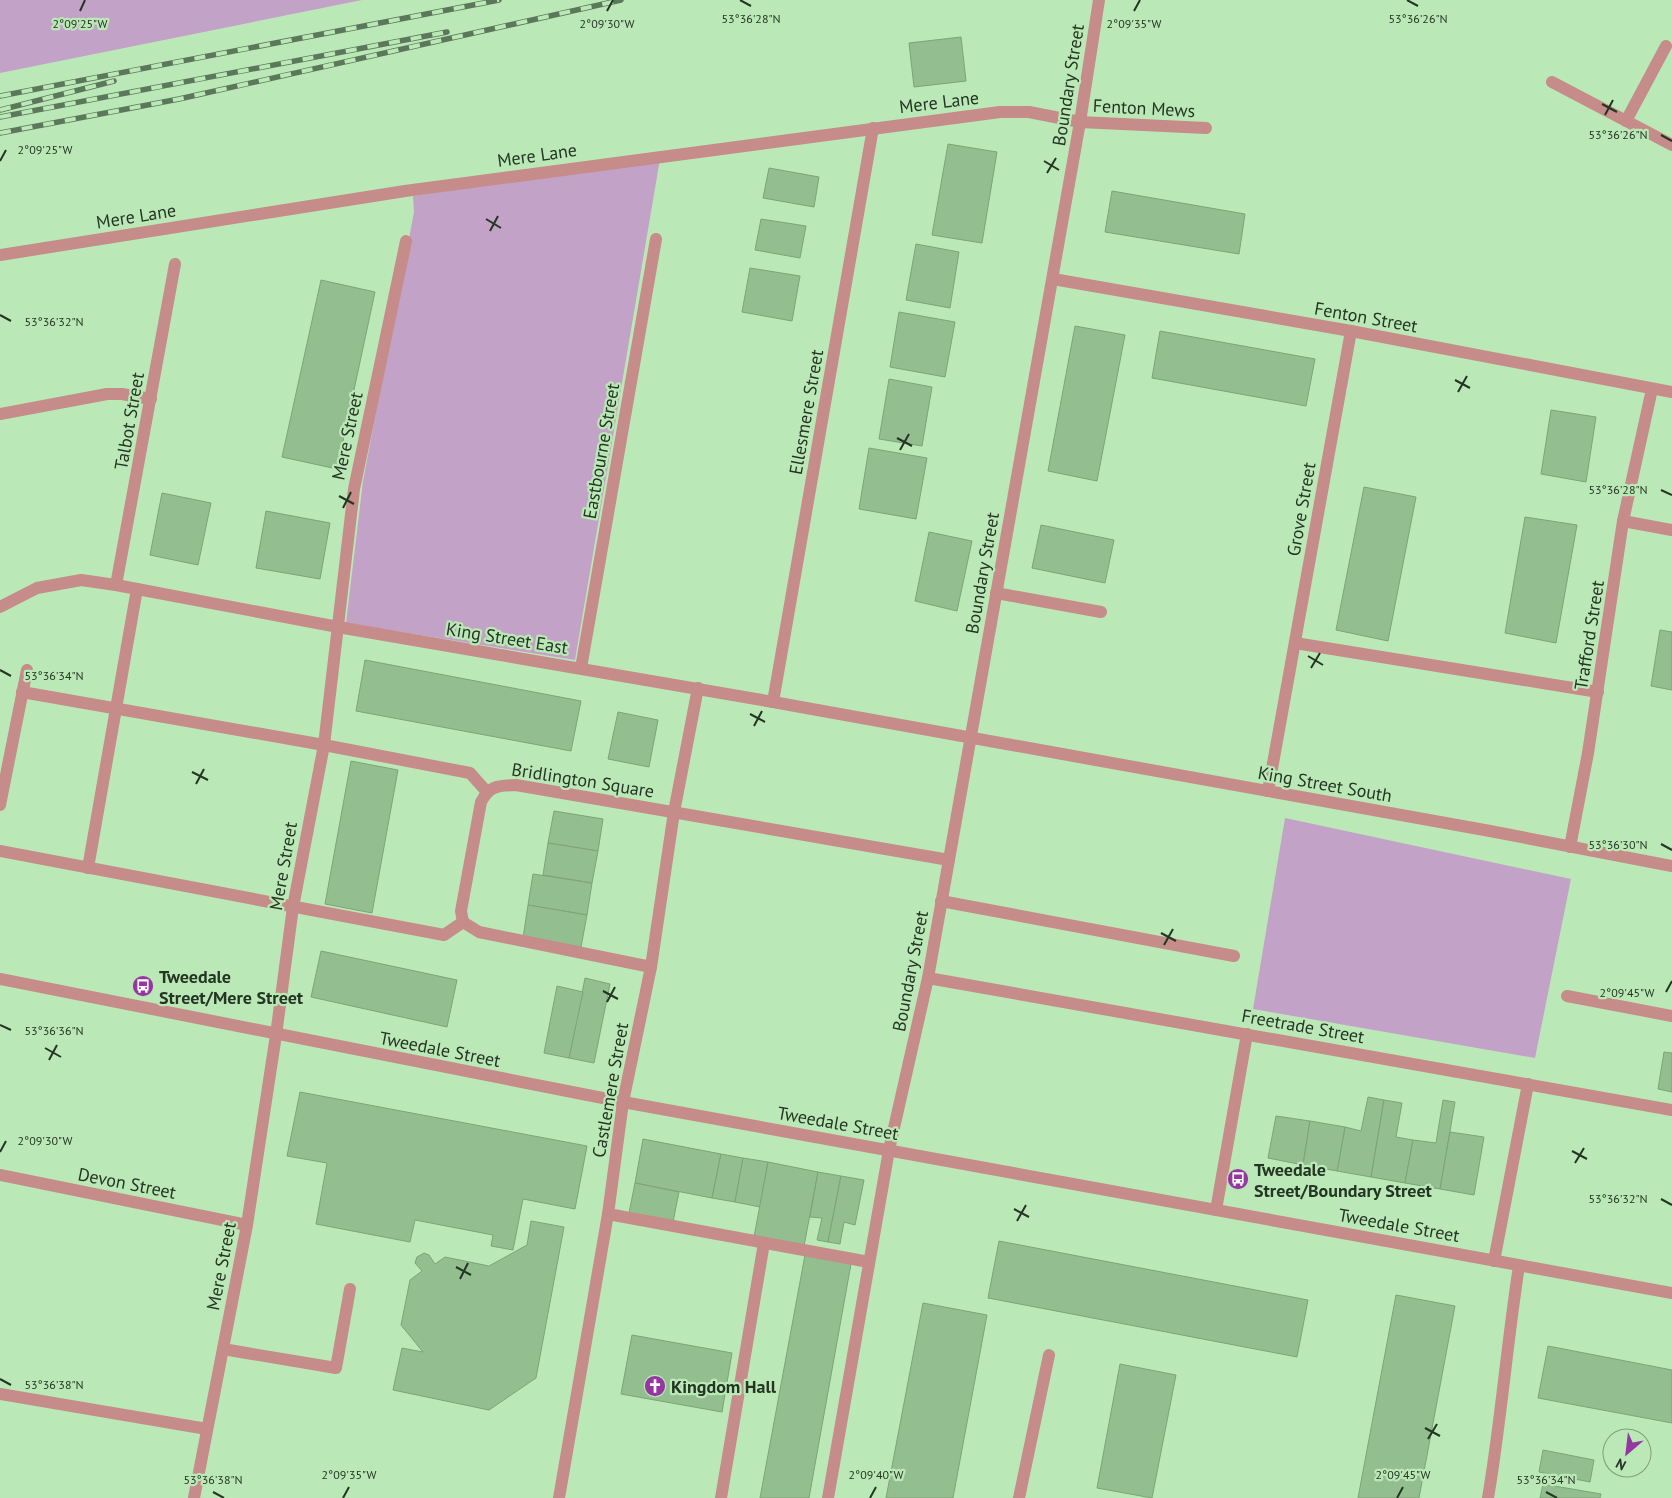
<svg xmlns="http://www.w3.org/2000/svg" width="1672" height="1498" font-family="'PT Sans',sans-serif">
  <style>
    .green { fill: #c3a2c7 }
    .building { fill: #93be8f; stroke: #7ba577 }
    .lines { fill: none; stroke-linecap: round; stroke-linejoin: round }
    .minor { stroke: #c58c89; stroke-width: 12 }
    .rail-casing { stroke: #5c785a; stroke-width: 5.5 }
    .rail { stroke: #bbe8b7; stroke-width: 4; stroke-dasharray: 11; stroke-linecap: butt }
    .ticks { fill: none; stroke: #243523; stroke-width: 2 }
    .labels { text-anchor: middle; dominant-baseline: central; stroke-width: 4.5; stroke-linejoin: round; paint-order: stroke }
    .street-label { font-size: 18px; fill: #243523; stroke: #bbe8b7 }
    .poi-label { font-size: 18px; font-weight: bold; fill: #243523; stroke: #bbe8b7; text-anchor: start }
    .ticks-label { font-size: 12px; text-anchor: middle; fill: #243523; stroke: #bbe8b7; stroke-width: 4.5; stroke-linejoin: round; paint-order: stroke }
  </style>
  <rect width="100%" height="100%" fill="#bbe8b7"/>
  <g class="green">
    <polygon points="0,0 362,0 0,73"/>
    <polygon points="660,159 575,660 346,623 363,481 414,212 413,196"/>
    <polygon points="1285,818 1571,879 1535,1058 1253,1009"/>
  </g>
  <g class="building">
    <polygon points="961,37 966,81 914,87 909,43"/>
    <polygon points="948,144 997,152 982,243 932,235"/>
    <polygon points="769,168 819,177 814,207 763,198"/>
    <polygon points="1112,191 1245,214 1239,254 1105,232"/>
    <polygon points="761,219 806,226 800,258 755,250"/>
    <polygon points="916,244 959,252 950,308 906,300"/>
    <polygon points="750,268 800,276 792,321 742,312"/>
    <polygon points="321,280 375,292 337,469 282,457"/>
    <polygon points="899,312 955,322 945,377 890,367"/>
    <polygon points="1075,326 1125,335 1097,481 1048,471"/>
    <polygon points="1160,331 1315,359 1306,406 1152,378"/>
    <polygon points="889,379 932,387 922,446 879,439"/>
    <polygon points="1551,410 1596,417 1586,482 1541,474"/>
    <polygon points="869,448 927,458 916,519 859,509"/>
    <polygon points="1364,487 1416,497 1388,641 1336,630"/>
    <polygon points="162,493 211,503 198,565 150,555"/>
    <polygon points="266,511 330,523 320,579 256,568"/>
    <polygon points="1525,517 1577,525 1556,643 1505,633"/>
    <polygon points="1041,525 1114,540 1105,583 1032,568"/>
    <polygon points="929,532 972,541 957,611 915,601"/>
    <polygon points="1660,630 1672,632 1672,690 1651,686"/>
    <polygon points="365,660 581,701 571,751 356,711"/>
    <polygon points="618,712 658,720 649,767 608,759"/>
    <polygon points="351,761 398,770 372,913 325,904"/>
    <polygon points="554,811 603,819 598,851 548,843"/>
    <polygon points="548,843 598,851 592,883 543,875"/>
    <polygon points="533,874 592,883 587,915 528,905"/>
    <polygon points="528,905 587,915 581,947 523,938"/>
    <polygon points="321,951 457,980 447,1027 311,997"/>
    <polygon points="585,978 610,984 594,1063 569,1058"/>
    <polygon points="557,986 583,992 569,1058 544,1053"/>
    <polygon points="1664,1052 1672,1053 1672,1092 1658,1089"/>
    <polygon points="300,1092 587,1146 575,1209 523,1199 513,1250 491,1246 493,1235 415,1220 410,1242 316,1224 327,1163 287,1156"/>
    <polygon points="1368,1097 1384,1100 1371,1177 1337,1171 1345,1127 1361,1131"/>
    <polygon points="1384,1100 1402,1103 1396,1137 1413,1140 1405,1183 1371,1177"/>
    <polygon points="1443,1100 1455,1102 1440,1189 1405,1183 1413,1140 1436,1143"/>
    <polygon points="1276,1116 1310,1121 1303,1165 1268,1158"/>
    <polygon points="1310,1121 1345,1127 1337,1171 1303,1165"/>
    <polygon points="1450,1132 1484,1137 1474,1195 1440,1189"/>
    <polygon points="643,1139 721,1154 712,1198 635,1183"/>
    <polygon points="721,1154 743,1158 735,1202 712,1198"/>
    <polygon points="743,1158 768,1162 760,1207 735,1202"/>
    <polygon points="768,1162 818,1172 804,1246 754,1237"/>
    <polygon points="818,1172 841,1176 828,1242 817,1240 822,1218 810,1217"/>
    <polygon points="841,1176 864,1180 855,1225 844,1222 840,1244 828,1242"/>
    <polygon points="635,1183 679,1192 673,1222 629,1213"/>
    <polygon points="531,1221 564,1227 536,1378 489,1410 393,1390 402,1348 423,1352 401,1325 410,1280 422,1271 415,1263 417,1257 424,1253 429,1255 435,1264 445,1257 489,1266 527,1245"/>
    <polygon points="999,1241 1308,1300 1297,1357 988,1298"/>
    <polygon points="805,1255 851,1264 809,1498 760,1498"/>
    <polygon points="1396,1295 1455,1306 1419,1498 1358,1498"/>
    <polygon points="923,1303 987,1315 953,1498 886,1498"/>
    <polygon points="632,1335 732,1353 722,1412 621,1394"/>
    <polygon points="1548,1346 1672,1370 1672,1423 1538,1398"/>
    <polygon points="1120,1364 1176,1375 1152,1498 1097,1488"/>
    <polygon points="1543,1450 1594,1460 1590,1482 1539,1472"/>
    <polygon points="1543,1484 1601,1494 1600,1498 1540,1498"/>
  </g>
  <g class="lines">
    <g class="minor">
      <polyline points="1552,82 1672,145"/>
      <polyline points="1626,121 1666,46"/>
      <polyline points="0,255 405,191 1000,112 1029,112 1080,122 1206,128"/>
      <polyline points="1053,279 1351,331 1672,392"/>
      <polyline points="0,414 107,394 122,394 151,399"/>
      <polyline points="1623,521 1672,530"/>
      <polyline points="116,585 175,264"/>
      <polyline points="996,593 1101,612"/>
      <polyline points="0,607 37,588 81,580 116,585 338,627 773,702 1490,831 1672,866"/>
      <polyline points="1295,643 1598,692"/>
      <polyline points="581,668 656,239"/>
      <polyline points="22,692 324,745 470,773 487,792"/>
      <polyline points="773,702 873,128"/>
      <polyline points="1268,791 1351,331"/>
      <polyline points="0,805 27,670"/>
      <polyline points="1570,847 1588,753 1623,521 1652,389"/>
      <polyline points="0,851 444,935 463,922"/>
      <polyline points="88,868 137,589"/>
      <polyline points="941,901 1234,956"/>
      <path d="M651,967L479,932L463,922L461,911L481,802C490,785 498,786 516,785L949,860"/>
      <polyline points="928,978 1672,1110"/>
      <polyline points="0,979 623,1102 1672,1293"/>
      <polyline points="1567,996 1672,1016"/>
      <polyline points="0,1175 247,1225"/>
      <polyline points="1216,1210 1247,1034"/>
      <polyline points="608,1214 869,1262"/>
      <polyline points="1494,1261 1528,1084"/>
      <polyline points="223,1349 336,1368 350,1289"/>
      <polyline points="0,1394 207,1429"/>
      <polyline points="194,1498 247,1225 276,1035 293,907 324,745 354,489 406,241"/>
      <polyline points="559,1498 608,1214 623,1102 651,967 674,812 698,688"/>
      <polyline points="721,1498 764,1243"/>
      <polyline points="828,1498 889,1150 928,978 1080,122 1099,0"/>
      <polyline points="1019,1498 1049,1355"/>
      <path d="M1488,1498C1501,1421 1507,1343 1519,1266"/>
    </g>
    <g class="rail-casing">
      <g id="rail">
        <polyline points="0,96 499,0"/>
        <polyline points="0,110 114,81"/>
        <polyline points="0,117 447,32"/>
        <polyline points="0,133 179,99 621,0"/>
      </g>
    </g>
    <use href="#rail" class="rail"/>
  </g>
  <path class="ticks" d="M740,0L751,6M1407,0L1418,6M80,11L85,0M607,11L613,0M1134,11L1140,0M1602,104L1617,112M1605,115L1613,100M1661,135L1672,141M0,161L6,150M1044,161L1059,170M1047,173L1056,158M486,219L501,228M490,231L498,216M0,315L11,321M1455,380L1470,388M1458,392L1467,376M897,438L912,446M900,450L909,434M1661,490L1672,495M339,496L354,504M343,508L351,492M1308,656L1323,665M1311,668L1320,653M0,670L11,676M750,714L765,722M754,726L762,711M192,772L208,780M196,784L204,769M1661,844L1672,850M1161,933L1176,941M1164,945L1173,929M603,991L618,999M1666,992L1672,981M607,1002L615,987M0,1025L11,1030M45,1048L61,1057M49,1060L57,1045M1572,1151L1587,1159M0,1152L6,1141M1575,1163L1584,1148M1661,1199L1672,1205M1014,1209L1029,1217M1017,1221L1026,1205M456,1267L471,1275M460,1279L468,1263M0,1379L11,1385M1425,1428L1440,1436M1428,1439L1437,1424M213,1492L224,1498M1546,1492L1557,1498M343,1498L349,1487M870,1498L876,1487M1397,1498L1403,1487"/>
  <defs>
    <g id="bus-disc" transform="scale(1.125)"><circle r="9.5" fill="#9437a1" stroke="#bbe8b7"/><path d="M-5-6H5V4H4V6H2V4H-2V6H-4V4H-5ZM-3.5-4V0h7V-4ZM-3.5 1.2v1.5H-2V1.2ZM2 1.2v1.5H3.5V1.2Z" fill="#fff"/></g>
    <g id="church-disc" transform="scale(1.125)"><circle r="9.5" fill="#9437a1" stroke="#bbe8b7"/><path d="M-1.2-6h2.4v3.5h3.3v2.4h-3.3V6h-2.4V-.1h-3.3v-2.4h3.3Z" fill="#fff"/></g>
  </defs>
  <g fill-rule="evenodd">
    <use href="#bus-disc" x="143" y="986"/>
    <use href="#bus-disc" x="1238" y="1179"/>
    <use href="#church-disc" x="655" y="1386"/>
  </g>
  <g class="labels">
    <g class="street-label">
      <text transform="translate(1068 85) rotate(-81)">Boundary Street</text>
      <text transform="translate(939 102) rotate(-7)">Mere Lane</text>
      <text transform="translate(1144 108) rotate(3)">Fenton Mews</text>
      <text transform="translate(537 155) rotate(-8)">Mere Lane</text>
      <text transform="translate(136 216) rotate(-9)">Mere Lane</text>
      <text transform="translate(1366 317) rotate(10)">Fenton Street</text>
      <text transform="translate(806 412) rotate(-80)">Ellesmere Street</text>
      <text transform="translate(129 421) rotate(-80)">Talbot Street</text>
      <text transform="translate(347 436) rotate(-78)">Mere Street</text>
      <text transform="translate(601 451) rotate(-80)">Eastbourne Street</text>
      <text transform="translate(1301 509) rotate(-80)">Grove Street</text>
      <text transform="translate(982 573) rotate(-80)">Boundary Street</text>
      <text transform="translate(1589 635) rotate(-81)">Trafford Street</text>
      <text transform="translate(507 638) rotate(9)">King Street East</text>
      <text transform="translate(583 780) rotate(9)">Bridlington Square</text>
      <text transform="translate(1325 784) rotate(10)">King Street South</text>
      <text transform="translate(283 866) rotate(-80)">Mere Street</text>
      <text transform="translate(910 971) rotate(-79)">Boundary Street</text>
      <text transform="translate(1303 1026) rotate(10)">Freetrade Street</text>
      <text transform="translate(440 1049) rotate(11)">Tweedale Street</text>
      <text transform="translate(610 1090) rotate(-80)">Castlemere Street</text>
      <text transform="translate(838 1123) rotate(10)">Tweedale Street</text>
      <text transform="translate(127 1183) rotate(11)">Devon Street</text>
      <text transform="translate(1399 1225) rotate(10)">Tweedale Street</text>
      <text transform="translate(221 1266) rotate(-79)">Mere Street</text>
    </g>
    <g class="poi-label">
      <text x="159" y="976">Tweedale<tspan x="159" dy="21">Street/Mere Street</tspan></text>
      <text x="1254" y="1169">Tweedale<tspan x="1254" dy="21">Street/Boundary Street</tspan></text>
      <text x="671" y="1386">Kingdom Hall</text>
    </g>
  </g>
  <g class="ticks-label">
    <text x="751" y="23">53°36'28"N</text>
    <text x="1418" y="23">53°36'26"N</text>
    <text x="80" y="28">2°09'25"W</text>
    <text x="607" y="28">2°09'30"W</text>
    <text x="1134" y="28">2°09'35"W</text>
    <text x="1618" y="139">53°36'26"N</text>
    <text x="45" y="154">2°09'25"W</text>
    <text x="54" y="326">53°36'32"N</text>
    <text x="1618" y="494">53°36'28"N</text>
    <text x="54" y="680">53°36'34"N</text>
    <text x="1618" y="849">53°36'30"N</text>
    <text x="1627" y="997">2°09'45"W</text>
    <text x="54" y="1035">53°36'36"N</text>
    <text x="45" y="1145">2°09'30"W</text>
    <text x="1618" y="1203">53°36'32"N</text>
    <text x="54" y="1389">53°36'38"N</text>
    <text x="349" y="1479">2°09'35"W</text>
    <text x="876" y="1479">2°09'40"W</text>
    <text x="1403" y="1479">2°09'45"W</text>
    <text x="213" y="1484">53°36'38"N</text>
    <text x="1546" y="1484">53°36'34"N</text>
  </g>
  <g transform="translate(1627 1453) rotate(208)"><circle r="24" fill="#bbe8b7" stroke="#7fa07c"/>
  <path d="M0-4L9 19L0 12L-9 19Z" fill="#9437a1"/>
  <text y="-8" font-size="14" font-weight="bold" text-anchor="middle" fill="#243523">N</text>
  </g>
</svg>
